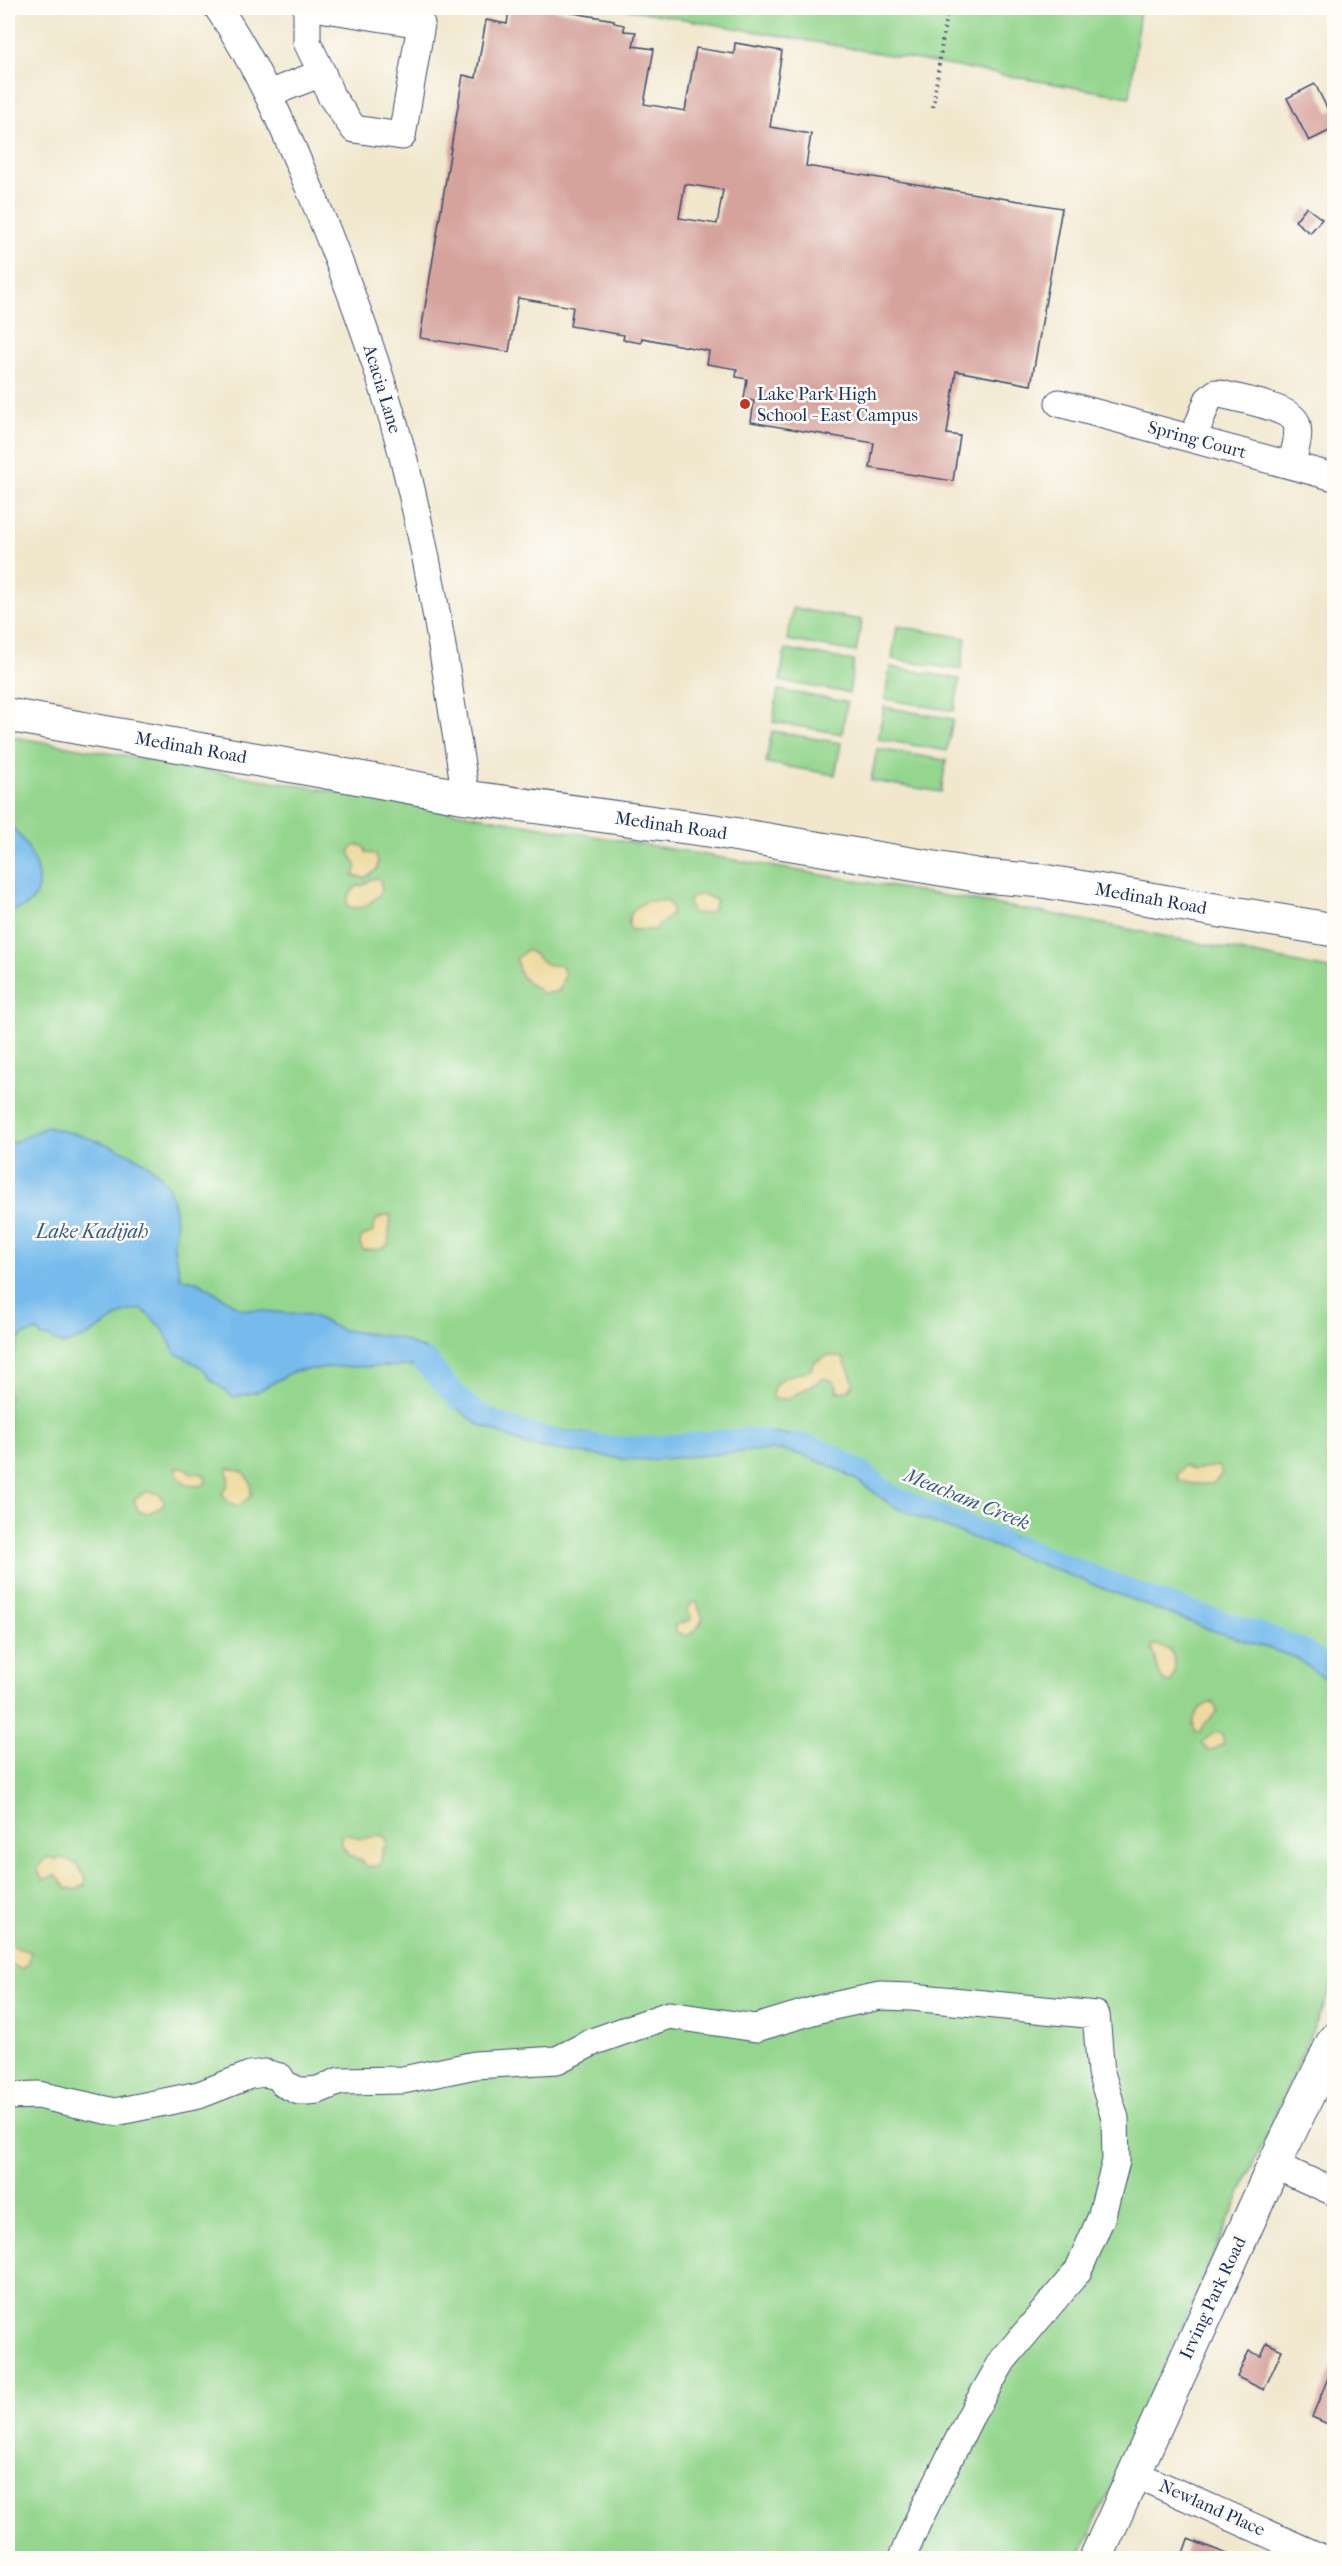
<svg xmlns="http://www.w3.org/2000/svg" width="1342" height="2566" font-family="'IM FELL French Canon',serif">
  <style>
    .green { fill: #94d68e; stroke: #588276; stroke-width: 1.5 }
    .sand { fill: #eeda9e; stroke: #84847e; stroke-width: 1.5 }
    .water { fill: #76bbec; stroke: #4875a5; stroke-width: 1.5 }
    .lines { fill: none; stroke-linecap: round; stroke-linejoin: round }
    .stream { stroke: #76bbec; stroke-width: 6 }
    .building { fill: #d6a39c; fill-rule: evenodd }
    .minor-casing { stroke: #3b4b6f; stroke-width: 29 }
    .major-casing { stroke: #3b4b6f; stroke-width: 35 }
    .path { stroke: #3b4b6f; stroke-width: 4; stroke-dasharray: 1.5 4.5; stroke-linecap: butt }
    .minor { stroke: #fff; stroke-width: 27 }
    .major { stroke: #fff; stroke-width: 33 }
    .poi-dot { fill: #c8321e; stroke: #fdfcf7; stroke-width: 2 }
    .labels { text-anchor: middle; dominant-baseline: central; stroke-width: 5; stroke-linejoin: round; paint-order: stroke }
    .street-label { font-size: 18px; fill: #1b2f5e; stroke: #fdfcf7 }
    .poi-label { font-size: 18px; fill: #1b2f5e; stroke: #fdfcf7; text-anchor: start }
    .water-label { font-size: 20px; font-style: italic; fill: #365989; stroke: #fdfcf7 }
  </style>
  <rect width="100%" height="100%" fill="#fdfcf7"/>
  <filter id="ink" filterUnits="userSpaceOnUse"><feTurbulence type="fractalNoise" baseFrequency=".0167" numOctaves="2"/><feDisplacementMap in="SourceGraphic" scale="12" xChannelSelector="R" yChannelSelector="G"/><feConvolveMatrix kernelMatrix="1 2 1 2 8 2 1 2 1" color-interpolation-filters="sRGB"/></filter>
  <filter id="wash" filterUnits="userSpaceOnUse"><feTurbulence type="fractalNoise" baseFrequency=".008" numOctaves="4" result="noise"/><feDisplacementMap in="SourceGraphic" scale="24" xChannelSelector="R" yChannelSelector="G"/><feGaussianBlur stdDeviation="1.35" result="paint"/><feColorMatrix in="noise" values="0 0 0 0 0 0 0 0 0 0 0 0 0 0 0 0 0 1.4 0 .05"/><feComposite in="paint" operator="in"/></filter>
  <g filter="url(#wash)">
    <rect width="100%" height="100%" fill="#f1e7cd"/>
    <g class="green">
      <polygon points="620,8 1140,8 1130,97"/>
      <polygon points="793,608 862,620 856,652 787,640"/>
      <polygon points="897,626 966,638 961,670 892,659"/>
      <polygon points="785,649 854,661 849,693 780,681"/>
      <polygon points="890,667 960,679 954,711 885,699"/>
      <polygon points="778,690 847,702 842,734 773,722"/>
      <polygon points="884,707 953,719 947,751 878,739"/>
      <polygon points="772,731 841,743 835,775 766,763"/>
      <polygon points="8,736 1063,916 1334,970 1334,1982 1079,2558 8,2558"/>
      <polygon points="877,749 946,760 941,792 871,781"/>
    </g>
    <g class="sand">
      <path d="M356,845L363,846L367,853L375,854L378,861L377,869L365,878L353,876C362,864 351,862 349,851Z"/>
      <path d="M377,878L380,880L382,891C373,903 362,912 347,906L348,896L358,885L362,886L371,879Z"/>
      <path d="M703,894L716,900C714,915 704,915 692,912L689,904L690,898Z"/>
      <path d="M647,901H667L672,907V914L654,930H633L629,927C627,914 636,906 647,901Z"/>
      <path d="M526,950C542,955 539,968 561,965L565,974L559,991L543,994C529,981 517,981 517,958Z"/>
      <path d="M391,1215L388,1245L381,1249L363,1250L360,1244L361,1237L373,1232C373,1220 379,1216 391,1215Z"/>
      <path d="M829,1355L843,1358L854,1382L849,1390L841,1392L836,1391L837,1387L832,1381L824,1378L788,1399H774L772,1395C774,1375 795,1375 811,1370L813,1363Z"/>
      <path d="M1184,1465L1194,1470L1218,1466L1222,1474L1213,1484C1201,1484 1191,1485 1179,1480L1177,1475Z"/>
      <path d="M180,1467L186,1468L192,1474L200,1473L205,1476L206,1482L203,1485C189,1488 177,1484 176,1468Z"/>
      <polygon points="229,1468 243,1472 251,1483 251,1496 239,1506 228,1502 222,1493 227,1487 229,1477 227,1472"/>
      <polygon points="148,1491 159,1494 164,1501 163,1506 149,1513 138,1511 134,1499"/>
      <polygon points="692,1602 697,1603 703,1619 697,1629 687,1636 676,1632 674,1625 691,1620 691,1616 687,1612"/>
      <path d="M1154,1645C1177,1646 1178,1666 1171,1683C1154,1681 1160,1662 1152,1650Z"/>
      <path d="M1214,1702L1217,1712L1204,1725L1201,1732L1195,1731C1189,1718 1200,1704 1214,1702Z"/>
      <polygon points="1215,1732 1222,1733 1224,1744 1209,1751 1201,1743"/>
      <polygon points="348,1834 361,1839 382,1835 387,1840 386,1847 383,1849 380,1865 367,1867 362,1860 349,1856 341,1844 341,1835"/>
      <path d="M50,1857L57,1860L60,1858C74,1860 86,1870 85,1885L76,1890L66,1888L56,1875L43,1880L37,1870L43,1860Z"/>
      <polygon points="9,1945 31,1952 29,1963 22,1970 8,1963"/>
    </g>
    <g class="water">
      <path d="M8,824C34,844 60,906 9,911Z"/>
      <path d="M46,1127C79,1134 153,1153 168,1187C174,1200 176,1214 176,1228C176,1234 173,1241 174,1246C175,1257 179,1267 180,1278L199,1282L241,1309L311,1315L342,1330L399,1338L430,1352L471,1398L497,1415L525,1425L630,1440L720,1433L758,1432L791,1435L813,1439L838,1449L871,1469L894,1488L931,1505L1156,1592L1277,1631L1305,1642L1334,1662V1686L1297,1658L1208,1629L903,1511L891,1505L860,1482L833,1467L808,1457L783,1450L751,1451L652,1460L623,1459L530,1446L478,1424L455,1407L416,1366L333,1367L294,1371L257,1392L234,1397L210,1379L203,1368L175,1353L163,1329L142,1309L125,1312L86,1337L63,1345L49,1337H41L38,1331L21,1336C13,1348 16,1358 8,1370V1145Z"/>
    </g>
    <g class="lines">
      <g class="stream">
        <path d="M455,1407L416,1366L430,1352C443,1367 455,1384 470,1397C513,1434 610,1443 664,1438C698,1435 732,1430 765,1432"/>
        <polyline points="794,1435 813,1439 838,1449 871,1469 894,1488 1008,1535"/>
        <polyline points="1018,1538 1156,1592 1277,1631 1305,1642 1334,1662"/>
      </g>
    </g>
    <g id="blocks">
      <g class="building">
        <path d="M518,8H544L614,20V23L624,25V31L636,32L633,46L654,49L644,104L685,111L696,48L734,54L735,43L782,51L770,127L811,134L806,166L1062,208L1031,385L956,371L947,434L960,436L953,481L870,468L874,443L751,422L754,401L744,399L747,379L736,377L737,369L707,364L709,351L642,338L641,343L623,340L624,335L570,326L573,307L518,298L509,352L420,338L463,75L476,78L486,20L507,24L509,10L517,12ZM685,184L723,190L717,224L679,218Z"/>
        <polygon points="1315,84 1329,112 1335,110 1335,128 1309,141 1287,98"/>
        <polygon points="1306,207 1322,219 1310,233 1295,221"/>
        <polygon points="1267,2343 1282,2350 1264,2390 1237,2377 1249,2351 1261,2356"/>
        <polygon points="1334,2363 1335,2414 1330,2425 1312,2417"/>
        <polygon points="1188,2539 1235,2557 1234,2559 1181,2559"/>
      </g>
    </g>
  </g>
  <g filter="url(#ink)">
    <use href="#blocks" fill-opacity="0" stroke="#3b4b6f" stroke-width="1.5"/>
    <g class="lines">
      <g class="minor-casing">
        <g id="minor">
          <path d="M218,8C258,66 286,132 313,197C350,286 384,378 407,472C433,579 449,688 466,797"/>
          <polyline points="319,8 421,24 402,136 354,129 331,96 322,73"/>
          <polyline points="268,94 322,73 307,42 307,8"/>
          <polyline points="1059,403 1334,477"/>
          <path d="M1193,439L1208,400L1216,393C1234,398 1290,407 1296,422C1301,435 1294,453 1291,465"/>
          <polyline points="8,2096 38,2095 115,2112 199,2095 250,2075 265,2073 280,2077 284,2084 299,2091 307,2091 318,2090 340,2081 403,2080 475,2065 557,2060 595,2041 669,2015 756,2028 819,2009 880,1996 912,1997 1096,2015 1101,2073 1115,2118 1116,2161 1101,2218 1078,2271 1003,2360 970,2417 918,2521 902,2558"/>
          <polyline points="1274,2165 1334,2192"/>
          <polyline points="1133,2473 1322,2558"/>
        </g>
      </g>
      <g class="major-casing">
        <g id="major">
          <polyline points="8,715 466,797 715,831 982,876 1043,881 1334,930"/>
          <polyline points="1096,2558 1274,2165 1334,2040"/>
        </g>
      </g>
      <polyline class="path" points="933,107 947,8"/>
      <use href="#minor" class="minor"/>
      <use href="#major" class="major"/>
    </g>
  </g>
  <circle class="poi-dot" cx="745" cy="404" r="6"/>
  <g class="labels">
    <g class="street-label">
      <text transform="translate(382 389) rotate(73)">Acacia Lane</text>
      <text transform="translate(1197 440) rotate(15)">Spring Court</text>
      <text transform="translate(191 748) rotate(10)">Medinah Road</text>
      <text transform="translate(671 826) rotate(8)">Medinah Road</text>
      <text transform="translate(1151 899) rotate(10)">Medinah Road</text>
      <text transform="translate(1213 2298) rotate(-65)">Irving Park Road</text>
      <text transform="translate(1212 2508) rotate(24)">Newland Place</text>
    </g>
    <g class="poi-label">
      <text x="757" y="394">Lake Park High<tspan x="757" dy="21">School - East Campus</tspan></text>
    </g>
    <g class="water-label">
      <text x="92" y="1231">Lake Kadijah</text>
      <text transform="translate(967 1499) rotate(22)">Meacham Creek</text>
    </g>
  </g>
  <rect width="1342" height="2566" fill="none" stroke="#fdfcf7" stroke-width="30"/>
</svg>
